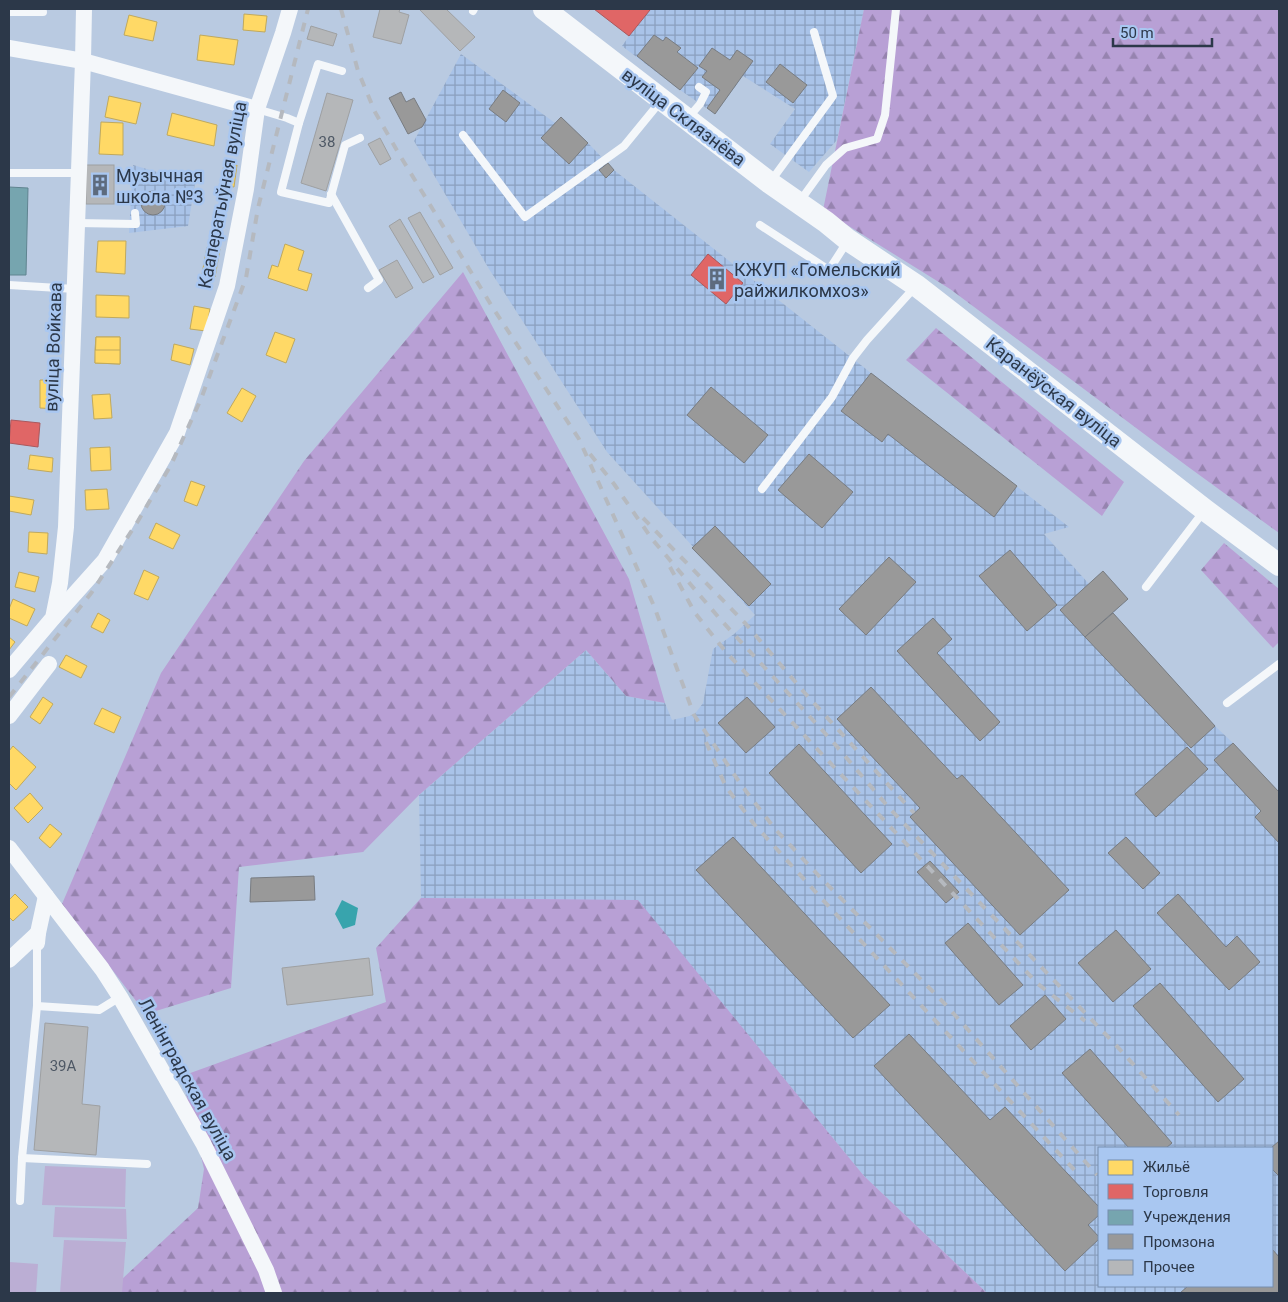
<svg xmlns="http://www.w3.org/2000/svg" width="1288" height="1302" font-family="Roboto,sans-serif">
  <style>
    .industrial { fill: url(#industrial-grid); fill-rule: evenodd }
    .forest { fill: url(#forest-firs) }
    .pitch { fill: #bbaed4 }
    .water { fill: #38a4ad }
    .homes { fill: #ffd966; stroke: #c0a95d }
    .shops { fill: #e06666; stroke: #aa585d }
    .public { fill: #76a5af; stroke: #608490 }
    .industry { fill: #999; stroke: #787c81 }
    .building { fill: #b5b7b9; stroke: #9ea0a2 }
    .lines { fill: none; stroke-linecap: round; stroke-linejoin: round }
    .service { stroke: #f4f7fa; stroke-width: 8 }
    .minor { stroke: #f4f7fa; stroke-width: 16 }
    .secondary { stroke: #f4f7fa; stroke-width: 22 }
    .rail { stroke: #b5b9bf; stroke-width: 4; stroke-dasharray: 9 9; stroke-linecap: butt }
    .labels { text-anchor: middle; dominant-baseline: central; stroke-width: 5; stroke-linejoin: round; paint-order: stroke }
    .number-label { font-size: 15px; fill: #4e5865 }
    .street-label { font-size: 18px; fill: #2c3849; stroke: #a9c7f1 }
    .poi-label { font-size: 18px; fill: #2c3849; stroke: #a9c7f1; text-anchor: start }
  </style>
  <defs>
    <pattern id="industrial-grid" width="8" height="8" patternUnits="userSpaceOnUse" patternTransform="scale(1.25)"><rect width="8" height="8" fill="#a9c3e8"/><path d="M0 4h8M4 0v8" fill="none" stroke="#8a9fbe"/></pattern>
    <pattern id="forest-firs" width="22" height="20" patternUnits="userSpaceOnUse" patternTransform="scale(1.25)"><rect width="22" height="20" fill="#b8a0d5"/><path d="M5 1l3.5 6h-7zM16 11l3.5 6h-7z" fill="#9683af"/></pattern>
  </defs>
  <rect width="100%" height="100%" fill="#b9cae1"/>
  <g class="industrial">
    <polygon points="594,9 864,9 837,140 809,172 770,144 795,109 743,76 715,114 680,90 622,46 629,36"/>
    <path d="M461,54L555,123L561,117L588,143L614,170L871,373L1069,527L1044,534L1089,584L1103,571L1128,599L1113,613L1215,726L1233,743L1279,792V1293H987L864,1176L638,901L421,898L419,795L586,650L626,696L665,703L672,720L694,715L703,703L713,649L734,634L755,615L607,452L489,269L414,141ZM1099,1148H1272V1286H1099Z"/>
    <polygon points="133,165 195,183 188,226 129,233"/>
  </g>
  <g class="forest">
    <polygon points="864,9 1279,9 1279,533 1187,466 950,289 823,210"/>
    <polygon points="463,272 629,579 665,703 626,696 586,650 419,795 363,852 239,867 231,988 146,1014 62,904 161,673 304,461"/>
    <polygon points="936,328 1124,482 1102,516 906,360"/>
    <polygon points="1224,543 1279,589 1279,642 1273,648 1201,570"/>
    <polygon points="421,898 638,900 864,1176 987,1293 120,1293 121,1280 198,1208 204,1169 182,1076 386,1002 376,948"/>
  </g>
  <g class="pitch">
    <polygon points="45,1166 126,1169 125,1207 42,1205"/>
    <polygon points="55,1207 126,1209 127,1239 53,1237"/>
    <polygon points="64,1240 126,1242 122,1293 60,1293"/>
    <polygon points="9,1262 38,1264 36,1293 9,1293"/>
  </g>
  <polygon class="water" points="342,900 358,908 355,925 343,929 335,914"/>
  <g class="homes">
    <polygon points="244,14 267,16 265,32 243,30"/>
    <polygon points="129,15 157,22 153,41 124,35"/>
    <polygon points="200,35 238,40 234,65 197,60"/>
    <polygon points="109,96 141,103 136,124 105,117"/>
    <polygon points="172,113 217,125 214,146 167,135"/>
    <polygon points="101,122 123,123 123,155 99,154"/>
    <polygon points="224,163 237,165 234,187 221,185"/>
    <polygon points="98,241 126,241 125,274 96,272"/>
    <polygon points="285,244 304,251 298,270 312,274 307,291 268,278 272,265 278,267"/>
    <polygon points="207,247 220,249 215,277 202,274"/>
    <polygon points="96,295 129,296 129,318 96,317"/>
    <polygon points="194,306 210,309 206,331 190,329"/>
    <polygon points="275,332 295,339 286,363 266,355"/>
    <polygon points="96,337 120,337 120,350 95,350"/>
    <polygon points="96,337 120,337 120,364 95,363"/>
    <polygon points="174,344 194,349 190,365 171,360"/>
    <polygon points="95,350 120,350 120,364 95,363"/>
    <polygon points="40,380 57,380 57,409 40,408"/>
    <polygon points="242,388 256,396 242,422 227,413"/>
    <polygon points="110,394 112,418 94,419 92,395"/>
    <polygon points="110,447 111,470 91,471 90,448"/>
    <polygon points="30,455 53,458 52,472 28,469"/>
    <polygon points="191,481 205,486 197,506 184,501"/>
    <polygon points="107,489 109,509 86,510 85,490"/>
    <polygon points="9,496 34,500 31,515 9,511"/>
    <polygon points="156,523 180,535 173,549 149,538"/>
    <polygon points="29,532 48,533 47,554 28,552"/>
    <polygon points="144,570 159,577 148,600 134,594"/>
    <polygon points="19,572 39,577 35,592 15,587"/>
    <polygon points="13,599 35,609 27,626 9,618 9,609"/>
    <polygon points="98,613 110,620 103,633 91,627"/>
    <polygon points="9,637 15,642 9,650"/>
    <polygon points="66,655 87,666 81,678 59,667"/>
    <polygon points="43,697 53,704 40,724 30,717"/>
    <polygon points="102,708 121,717 114,733 94,724"/>
    <polygon points="13,746 36,767 16,790 9,783 9,751"/>
    <polygon points="30,793 43,808 28,823 14,808"/>
    <polygon points="50,824 62,834 50,848 39,838"/>
    <polygon points="15,894 28,907 13,921 9,917 9,900"/>
  </g>
  <g class="shops">
    <polygon points="594,9 648,9 650,10 629,36"/>
    <polygon points="708,254 743,283 726,304 691,275"/>
    <polygon points="11,420 40,423 38,447 9,443"/>
  </g>
  <polygon class="public" points="9,187 28,188 26,275 9,275"/>
  <g class="industry">
    <polygon points="654,35 663,41 666,37 681,48 677,52 698,68 680,90 637,56"/>
    <polygon points="712,48 730,60 737,50 753,61 715,114 707,108 720,90 702,77 707,71 699,66"/>
    <polygon points="780,64 807,85 793,103 766,82"/>
    <polygon points="503,90 520,103 506,122 489,109"/>
    <polygon points="401,92 406,102 414,98 426,120 422,127 408,134 389,98"/>
    <polygon points="561,117 588,143 569,164 541,138"/>
    <polygon points="608,163 614,170 606,178 599,170"/>
    <circle cx="153" cy="203" r="12"/>
    <polygon points="871,373 1017,486 994,517 888,434 882,442 841,411"/>
    <polygon points="711,387 768,435 744,463 687,415"/>
    <polygon points="809,454 853,492 822,528 778,490"/>
    <polygon points="715,526 771,584 749,606 692,548"/>
    <polygon points="1010,550 1057,605 1027,631 979,576"/>
    <polygon points="889,557 916,582 866,635 839,609"/>
    <polygon points="1103,571 1128,599 1085,637 1060,610"/>
    <polygon points="1113,613 1215,726 1191,748 1085,637"/>
    <polygon points="933,618 952,639 937,653 1000,722 980,741 897,651"/>
    <polygon points="871,687 957,779 962,775 1069,890 1020,935 910,817 920,808 837,719"/>
    <polygon points="747,697 775,727 746,753 718,723"/>
    <polygon points="1233,743 1279,792 1279,843 1255,817 1261,811 1214,760"/>
    <polygon points="799,744 892,844 861,873 769,773"/>
    <polygon points="1187,747 1208,769 1156,817 1135,794"/>
    <polygon points="733,837 890,1005 853,1038 696,870"/>
    <polygon points="1126,837 1160,873 1143,889 1108,853"/>
    <polygon points="930,861 959,892 946,903 917,872"/>
    <polygon points="314,876 315,900 250,902 251,878"/>
    <polygon points="1178,894 1226,947 1237,936 1260,962 1229,990 1157,913"/>
    <polygon points="968,923 1023,985 999,1005 945,943"/>
    <polygon points="1116,930 1151,969 1113,1002 1078,963"/>
    <polygon points="1160,983 1244,1079 1218,1102 1133,1006"/>
    <polygon points="1045,995 1066,1019 1031,1050 1010,1026"/>
    <polygon points="909,1034 990,1120 1005,1107 1099,1207 1099,1215 1088,1225 1099,1237 1099,1239 1065,1271 874,1066"/>
    <polygon points="1090,1049 1172,1143 1166,1148 1129,1148 1062,1073"/>
    <polygon points="1279,1141 1279,1176 1272,1169 1271,1148"/>
    <polygon points="1272,1249 1279,1257 1279,1293 1180,1293 1188,1286 1272,1286"/>
  </g>
  <g class="building">
    <polygon points="380,9 400,9 399,12 409,15 401,44 373,37"/>
    <polygon points="419,9 446,9 475,37 460,51"/>
    <polygon points="311,26 337,34 333,46 307,39"/>
    <polygon points="327,93 353,100 326,191 301,183"/>
    <polygon points="380,138 391,159 380,165 368,144"/>
    <rect x="86" y="165" width="28" height="39"/>
    <polygon points="420,212 453,268 440,275 408,218"/>
    <polygon points="400,219 434,277 423,283 389,226"/>
    <polygon points="397,260 413,288 396,298 379,270"/>
    <polygon points="369,958 373,995 287,1005 282,968"/>
    <polygon points="45,1023 88,1027 82,1104 100,1106 96,1155 34,1150"/>
  </g>
  <g class="lines">
    <g class="service">
      <polyline points="473,11 474,9"/>
      <polyline points="9,12 43,12"/>
      <polyline points="257,109 287,118 299,123 318,64 342,71"/>
      <polyline points="688,118 700,104 706,92 699,87"/>
      <polyline points="299,123 281,192 329,203 345,145 360,138"/>
      <polyline points="463,135 525,217 624,146 660,102"/>
      <polyline points="9,173 79,173"/>
      <polyline points="771,181 833,96 814,32"/>
      <polyline points="331,194 379,280 368,288"/>
      <polyline points="800,201 826,165 845,148 877,139 885,115 896,9"/>
      <polyline points="77,223 136,224 135,213"/>
      <polyline points="760,225 829,270 847,242"/>
      <polyline points="9,285 75,289"/>
      <polyline points="762,489 832,397 853,358 867,340 915,287"/>
      <polyline points="1146,587 1204,511"/>
      <polyline points="1227,703 1279,664"/>
      <polyline points="37,1006 99,1010 120,997"/>
      <polyline points="22,1158 147,1164"/>
      <polyline points="20,1201 22,1158 37,1006 37,943"/>
    </g>
    <g class="minor">
      <polyline points="9,48 83,61 257,109"/>
      <polyline points="54,617 105,560 177,433 227,286 246,189 257,109 283,33 290,9"/>
      <polyline points="9,670 53,618 60,583 66,527 83,61 84,9"/>
      <polyline points="9,716 49,664"/>
      <polyline points="9,848 102,969 120,997 203,1143 266,1270 274,1293"/>
      <polyline points="37,943 38,933 46,896"/>
      <polyline points="9,960 38,933"/>
    </g>
    <polyline class="secondary" points="544,9 770,183 826,222 848,240 917,286 1205,510 1279,565"/>
    <g class="rail">
      <polyline points="341,9 358,71 375,112 399,154 493,308 579,439 654,606 694,715 742,786 775,829 819,876 946,1005 1097,1175"/>
      <polyline points="590,454 614,484 652,539 720,619 833,742 890,809 1114,1043 1179,1115"/>
      <polyline points="643,518 745,623 803,691 914,813"/>
      <polyline points="670,567 695,613 725,651 1038,984 1085,1021"/>
      <polyline points="9,697 92,592 138,521 171,465 201,399 246,278 258,208 308,9"/>
      <polyline points="706,742 726,787 754,824 821,898 1080,1176"/>
    </g>
  </g>
  <defs>
    <g id="building-bare" transform="scale(1.725)"><path d="M-4-6H4V6H1V3H-1V6H-4ZM-2.5-4.3h1.7v1.8h-1.7ZM.8-4.3h1.7v1.8H.8ZM-2.5-1h1.7V.8h-1.7ZM.8-1h1.7V.8H.8Z" fill="#5d6b7e" stroke="#a9c7f1" stroke-width="2.5" paint-order="stroke"/></g>
  </defs>
  <g fill-rule="evenodd">
    <use href="#building-bare" x="100" y="185"/>
    <use href="#building-bare" x="717" y="279"/>
  </g>
  <g class="labels">
    <g class="number-label">
      <text x="327" y="142">38</text>
      <text x="63" y="1066">39А</text>
    </g>
    <g class="street-label">
      <text transform="translate(684 117) rotate(37)">вуліца Склязнёва</text>
      <text transform="translate(222 195) rotate(-79)">Кааператыўная вуліца</text>
      <text transform="translate(53 347) rotate(-88)">вуліца Войкава</text>
      <text transform="translate(1054 392) rotate(38)">Каранёўская вуліца</text>
      <text transform="translate(188 1079) rotate(61)">Ленінградская вуліца</text>
    </g>
    <g class="poi-label">
      <text x="116" y="175">Музычная<tspan x="116" dy="21">школа №3</tspan></text>
      <text x="734" y="269">КЖУП «Гомельский<tspan x="734" dy="21">райжилкомхоз»</tspan></text>
    </g>
  </g>
  <rect width="1288" height="1302" fill="none" stroke="#2c3849" stroke-width="20"/>
  <rect x="1098" y="1147" width="175" height="140" fill="#a9c7f1" stroke="#778eae"/>
  <rect x="1108" y="1160" width="25" height="15" fill="#ffd966" stroke="#778eae"/>
  <text x="1143" y="1172" font-size="15" fill="#2c3849">Жильё</text>
  <rect x="1108" y="1184" width="25" height="15" fill="#e06666" stroke="#778eae"/>
  <text x="1143" y="1197" font-size="15" fill="#2c3849">Торговля</text>
  <rect x="1108" y="1210" width="25" height="15" fill="#76a5af" stroke="#778eae"/>
  <text x="1143" y="1222" font-size="15" fill="#2c3849">Учреждения</text>
  <rect x="1108" y="1234" width="25" height="15" fill="#999999" stroke="#778eae"/>
  <text x="1143" y="1247" font-size="15" fill="#2c3849">Промзона</text>
  <rect x="1108" y="1260" width="25" height="15" fill="#b5b7b9" stroke="#778eae"/>
  <text x="1143" y="1272" font-size="15" fill="#2c3849">Прочее</text>
  <path d="M1113 38v8h99v-8" fill="none" stroke="#2c3849" stroke-width="2.5"/>
  <text x="1120" y="38" font-size="15" fill="#2c3849" stroke="#a9c7f1" stroke-width="4" paint-order="stroke">50 m</text>
</svg>
